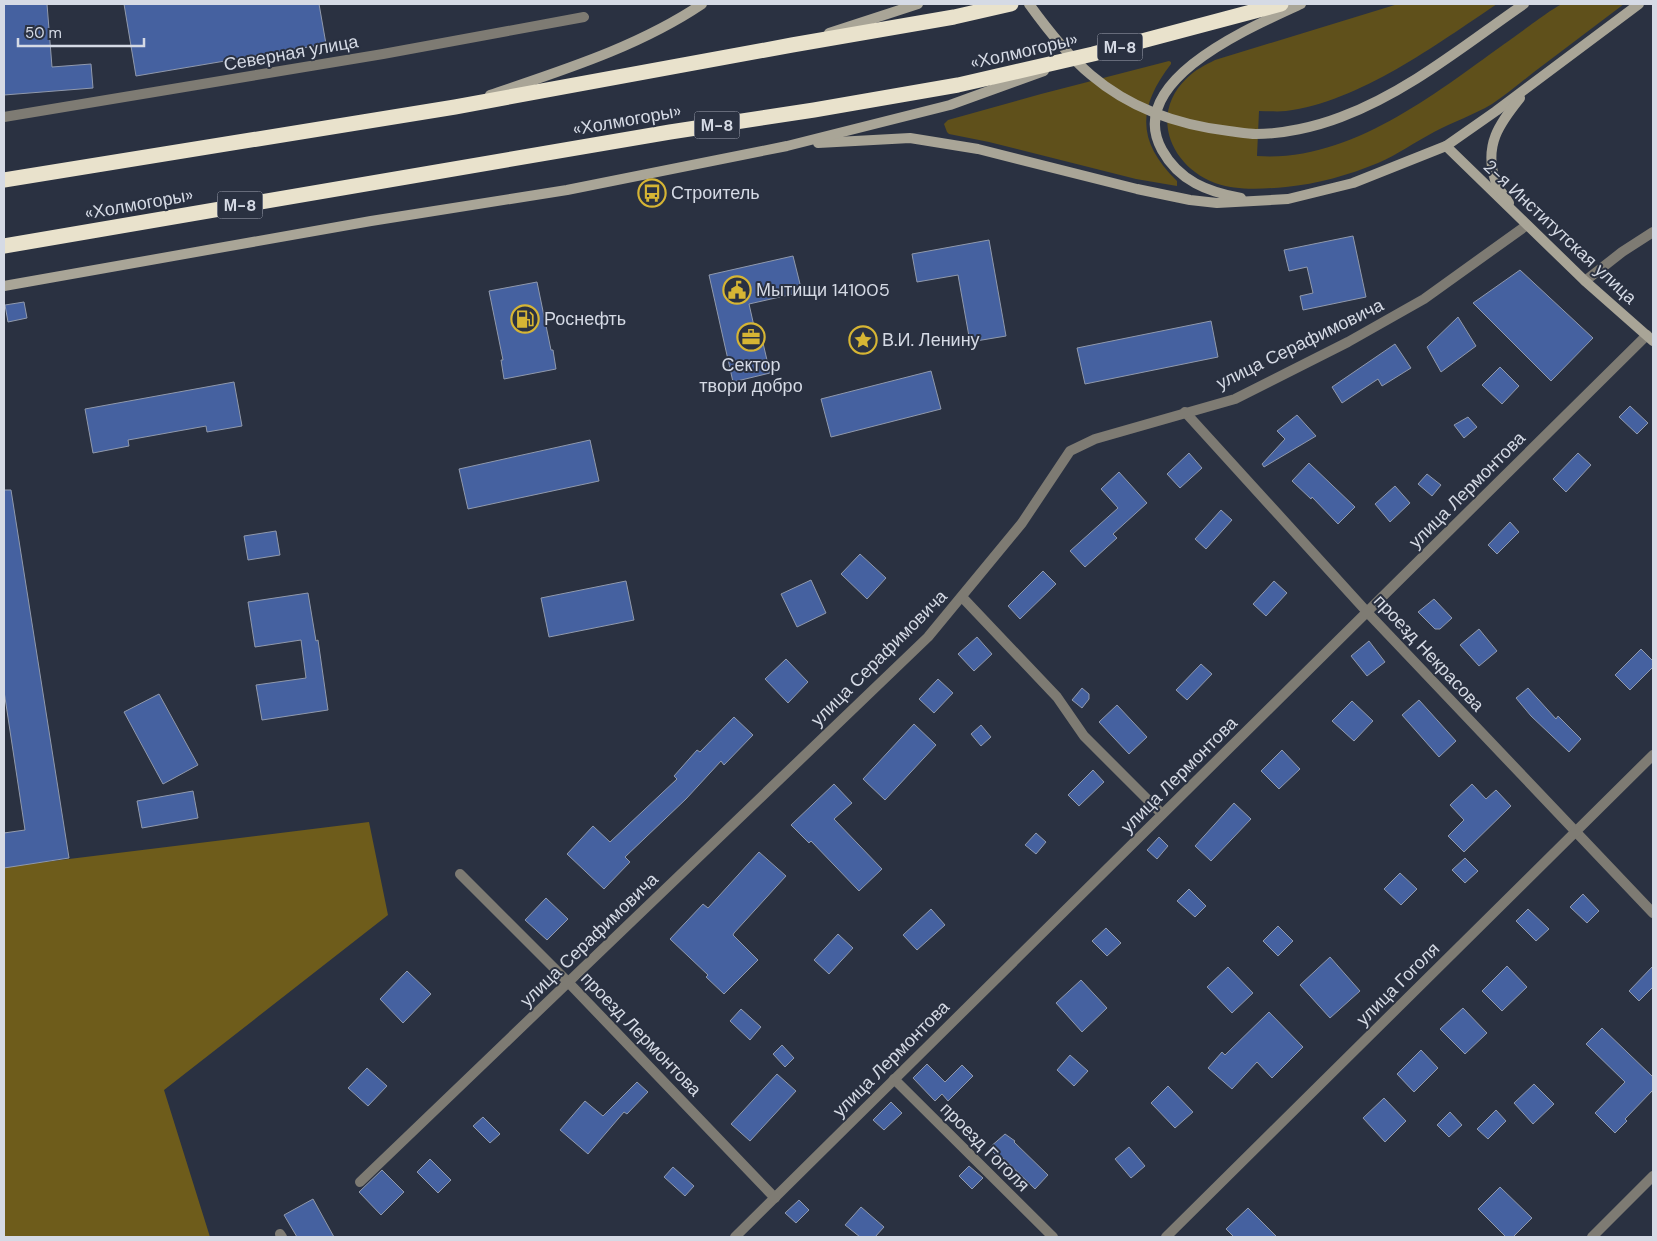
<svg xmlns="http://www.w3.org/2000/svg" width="1657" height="1241" font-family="'DM Sans',sans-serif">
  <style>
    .green { fill: #5f501b }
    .forest { fill: #6e5c1b }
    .building { fill: #4561a0; stroke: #9099ac }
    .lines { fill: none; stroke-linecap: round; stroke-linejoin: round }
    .street { stroke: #7e7b73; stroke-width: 10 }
    .secondary { stroke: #a9a597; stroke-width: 10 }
    .highway { stroke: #e9e2cc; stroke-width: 15 }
    .labels { text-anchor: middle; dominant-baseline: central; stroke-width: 4; stroke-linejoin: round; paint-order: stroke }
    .shield { fill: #2a3141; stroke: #a2a7b4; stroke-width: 1 }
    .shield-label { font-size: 16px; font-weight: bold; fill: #d5dae5 }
    .street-label { font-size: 18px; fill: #d5dae5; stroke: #2a3141 }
    .poi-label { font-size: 18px; fill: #d5dae5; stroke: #2a3141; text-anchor: start }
  </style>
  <rect width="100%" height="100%" fill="#2a3141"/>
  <g class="green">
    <path d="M1398,4H1497C1437,44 1359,102 1286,111C1277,112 1268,111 1259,111L1257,156C1351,163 1438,91 1510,40C1519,34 1556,5 1563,4C1569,3 1577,4 1582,4C1596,4 1610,4 1624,4C1594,27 1564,49 1534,72C1520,83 1506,95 1492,104C1474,115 1452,122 1434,132C1415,142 1397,155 1378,163C1349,175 1317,184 1286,187C1263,189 1237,191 1215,183C1170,166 1149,114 1187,78C1195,70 1205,65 1215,60Z"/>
    <path d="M1169,61L1171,62V64C1137,108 1137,142 1177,181V186L1136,179L989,142L949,134L947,132L944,124L948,120L1041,94Z"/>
  </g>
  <polygon class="forest" points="369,822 388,915 164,1090 210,1237 4,1237 4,867"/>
  <g class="building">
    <polygon points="4,4 47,4 52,67 91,64 93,88 4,95"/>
    <polygon points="124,4 319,4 326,44 136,76"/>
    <polygon points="1353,236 1366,297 1303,310 1300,296 1313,293 1307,267 1289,271 1284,250"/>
    <polygon points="989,240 1006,336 970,342 958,275 917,282 912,254"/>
    <polygon points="793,256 802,292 749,304 758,344 763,343 770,373 733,382 709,275"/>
    <polygon points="1520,270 1593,338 1551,381 1473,303"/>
    <polygon points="537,282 551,350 553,350 556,369 504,379 501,360 503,360 489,291"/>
    <polygon points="24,302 27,318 8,322 5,305"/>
    <polygon points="1458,317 1476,346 1441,372 1427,347"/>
    <polygon points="1211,321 1218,357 1085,384 1077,348"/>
    <polygon points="1395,344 1411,368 1382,386 1378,379 1342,403 1332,387"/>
    <polygon points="1500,367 1519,386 1502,404 1482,385"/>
    <polygon points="931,371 941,409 831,437 821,399"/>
    <polygon points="234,382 242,426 207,432 206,426 128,440 129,446 93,453 85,409"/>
    <polygon points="1630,406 1648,423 1637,434 1619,417"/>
    <polygon points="1297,415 1316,436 1264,467 1262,464 1285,439 1277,431"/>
    <polygon points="1468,417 1477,427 1464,438 1454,425"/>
    <polygon points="590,440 599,481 468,509 459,469"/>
    <polygon points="1189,453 1202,468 1180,488 1167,474"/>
    <polygon points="1578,453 1591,465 1566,492 1553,479"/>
    <polygon points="1309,463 1355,507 1338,524 1312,497 1311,499 1292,481"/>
    <polygon points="1119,472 1147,503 1113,534 1117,538 1085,567 1070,551 1118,508 1101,489"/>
    <polygon points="1427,474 1441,485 1432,496 1418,484"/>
    <polygon points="1395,486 1410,503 1390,522 1375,504"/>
    <polygon points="4,490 11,490 69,858 4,868 4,833 25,830 4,691"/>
    <polygon points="1221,510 1232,520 1206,549 1195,539"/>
    <polygon points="1510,522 1519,532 1497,554 1488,545"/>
    <polygon points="276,531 280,555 248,560 244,536"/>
    <polygon points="860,554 886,578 867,599 841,574"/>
    <polygon points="1043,571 1056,584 1020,619 1008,606"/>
    <polygon points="811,580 826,613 797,627 781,594"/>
    <polygon points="626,581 634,620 549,637 541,598"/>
    <polygon points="1274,581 1287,593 1266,616 1253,604"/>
    <polygon points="308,593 316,641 318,640 328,710 262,720 256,685 306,678 301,640 255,647 248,602"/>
    <polygon points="1434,599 1452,618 1440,629 1435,629 1418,612"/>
    <polygon points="1479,629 1497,651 1479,666 1460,645"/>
    <polygon points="977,637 992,654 974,671 958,654"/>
    <polygon points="1369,641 1385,662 1367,676 1351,656"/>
    <polygon points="1641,649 1653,661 1653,667 1630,690 1615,675"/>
    <polygon points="786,659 808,682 788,703 765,679"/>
    <polygon points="1201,664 1212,674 1187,700 1176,690"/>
    <polygon points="938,679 953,693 934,713 919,699"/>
    <polygon points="1082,688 1089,694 1089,699 1082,708 1072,700"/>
    <polygon points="1528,688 1556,719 1558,716 1581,739 1569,752 1531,716 1516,698"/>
    <polygon points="159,694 198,765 163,784 124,712"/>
    <polygon points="1419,700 1456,741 1439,757 1402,715"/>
    <polygon points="1352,701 1373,721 1354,741 1332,721"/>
    <polygon points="1117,705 1147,737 1129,754 1099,722"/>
    <polygon points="734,717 753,735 724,765 721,761 686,799 625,857 630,862 604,889 567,854 593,826 610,842 677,779 674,776 697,750 700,752"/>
    <polygon points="914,724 936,745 885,800 863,779"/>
    <polygon points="981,725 991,737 981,746 971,734"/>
    <polygon points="1282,750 1300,769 1279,789 1261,771"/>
    <polygon points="1093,770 1104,782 1079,806 1068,795"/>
    <polygon points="834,784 852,803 834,819 882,869 859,891 811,841 809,843 791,825"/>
    <polygon points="1472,784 1486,799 1496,790 1511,806 1464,852 1448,836 1464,820 1450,805"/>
    <polygon points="193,791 198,818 142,828 137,801"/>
    <polygon points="1234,803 1251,819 1211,861 1195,846"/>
    <polygon points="1036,833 1046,842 1036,854 1025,845"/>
    <polygon points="1159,837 1168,846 1157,859 1147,850"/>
    <polygon points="759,852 786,876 734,933 733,935 758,960 724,994 706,977 708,975 670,939 703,904 708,908"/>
    <polygon points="1465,858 1478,871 1465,883 1452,870"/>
    <polygon points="1400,873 1417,889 1401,905 1384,889"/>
    <polygon points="1189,889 1206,906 1195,917 1177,901"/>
    <polygon points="1583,894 1599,911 1587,923 1570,907"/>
    <polygon points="546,898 568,919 547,940 525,920"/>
    <polygon points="931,909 945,925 917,950 903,935"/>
    <polygon points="1528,909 1549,929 1536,941 1516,921"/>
    <polygon points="1278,926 1293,941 1278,956 1263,941"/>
    <polygon points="1106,928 1121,943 1107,956 1092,941"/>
    <polygon points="838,934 853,948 829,974 814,960"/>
    <polygon points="1330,957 1360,991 1330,1018 1300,985"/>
    <polygon points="1507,966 1527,987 1502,1011 1482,991"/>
    <polygon points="1653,966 1653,987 1639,1001 1629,991"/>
    <polygon points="1228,967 1253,993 1232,1013 1207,987"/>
    <polygon points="407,971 431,994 403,1023 380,999"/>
    <polygon points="1081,980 1107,1008 1082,1032 1056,1003"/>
    <polygon points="1463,1008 1487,1033 1465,1054 1440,1029"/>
    <polygon points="741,1009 761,1027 750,1040 730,1021"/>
    <polygon points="1269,1012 1303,1047 1272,1078 1257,1062 1232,1089 1208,1068 1222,1052 1225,1055"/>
    <polygon points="1602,1028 1653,1077 1653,1090 1625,1119 1627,1121 1615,1133 1595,1113 1625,1082 1586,1044"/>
    <polygon points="782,1045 794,1058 785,1067 773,1054"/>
    <polygon points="1421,1050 1438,1068 1414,1092 1397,1074"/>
    <polygon points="1070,1055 1088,1071 1074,1086 1057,1070"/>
    <polygon points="927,1064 945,1082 962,1065 973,1076 948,1101 942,1094 935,1101 913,1078"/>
    <polygon points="367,1068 387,1086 368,1106 348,1088"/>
    <polygon points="777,1074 796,1091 750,1141 731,1124"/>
    <polygon points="637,1082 648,1092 627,1114 624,1112 588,1154 560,1130 585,1101 603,1116"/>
    <polygon points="1534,1084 1554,1104 1533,1124 1514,1103"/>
    <polygon points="1168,1086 1193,1112 1175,1128 1151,1103"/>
    <polygon points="1384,1098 1406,1121 1385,1142 1363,1118"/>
    <polygon points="891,1102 902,1113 884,1130 873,1120"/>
    <polygon points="1496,1110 1506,1121 1488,1139 1477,1129"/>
    <polygon points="1450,1112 1462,1125 1449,1137 1437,1125"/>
    <polygon points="483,1117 500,1134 490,1143 473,1126"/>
    <polygon points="1005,1134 1015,1141 1014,1142 1048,1175 1035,1189 1001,1156 999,1158 989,1148"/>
    <polygon points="1129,1147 1145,1166 1131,1178 1115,1159"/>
    <polygon points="430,1159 451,1180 438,1193 417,1172"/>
    <polygon points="969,1166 983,1178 972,1189 959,1176"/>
    <polygon points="673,1167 694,1186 685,1196 664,1177"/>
    <polygon points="382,1170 404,1192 381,1215 359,1192"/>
    <polygon points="1500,1187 1532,1218 1513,1237 1506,1237 1478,1209"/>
    <polygon points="313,1199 334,1237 297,1237 284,1215"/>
    <polygon points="799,1200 809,1210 796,1223 785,1213"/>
    <polygon points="861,1207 884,1227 875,1237 860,1237 845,1225"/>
    <polygon points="1248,1208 1277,1237 1234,1237 1226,1229"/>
  </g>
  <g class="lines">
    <g class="street">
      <polyline points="4,117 383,54 584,17"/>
      <polyline points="1585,281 1622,252 1653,232"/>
      <polyline points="1185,412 1367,612 1653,913"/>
      <polyline points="962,597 1057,697 1084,736 1162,814"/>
      <polyline points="460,874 568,982 775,1198"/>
      <polyline points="894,1079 1053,1237"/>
      <polyline points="360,1182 928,637 1022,523 1070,451 1095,439 1235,399 1348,342 1424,299 1527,225"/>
      <polyline points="280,1234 282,1237"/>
      <polyline points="735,1237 1647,335"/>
      <polyline points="1166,1237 1653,755"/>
      <polyline points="1592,1237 1653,1176"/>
    </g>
    <g class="secondary">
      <path d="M1029,4C1047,29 1067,55 1091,75C1131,109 1178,125 1229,131C1238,132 1247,134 1256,134C1283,134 1315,127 1341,117C1408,92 1466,44 1524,4"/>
      <polyline points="829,33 918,4"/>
      <path d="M490,95C563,70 638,47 702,4"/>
      <polyline points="818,143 910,138 978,149 1137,189 1190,200 1217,203 1288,199 1353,183 1446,146 1496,111 1639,4"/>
      <polyline points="1446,146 1585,281 1653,341"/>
      <path d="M1241,198C1208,192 1179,181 1162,150C1123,80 1254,26 1301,4"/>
      <path d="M1509,203C1505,196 1497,188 1495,180C1484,145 1499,124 1520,98"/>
      <polyline points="4,286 371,221 567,190 787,146 950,105 1044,71"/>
    </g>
    <g class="highway">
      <polyline points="4,180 455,107 792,45 954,17 1011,4"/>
      <polyline points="4,246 670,132 814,110 958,85 1093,54 1281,4"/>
    </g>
  </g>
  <defs>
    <g id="bus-ring" transform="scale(1.4375)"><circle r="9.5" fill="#2a3141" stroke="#d6b534" stroke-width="1.5"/><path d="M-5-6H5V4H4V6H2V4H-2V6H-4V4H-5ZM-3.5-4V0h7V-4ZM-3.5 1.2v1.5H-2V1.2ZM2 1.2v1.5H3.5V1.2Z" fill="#d6b534"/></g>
    <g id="civic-ring" transform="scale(1.4375)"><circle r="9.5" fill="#2a3141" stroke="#d6b534" stroke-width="1.5"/><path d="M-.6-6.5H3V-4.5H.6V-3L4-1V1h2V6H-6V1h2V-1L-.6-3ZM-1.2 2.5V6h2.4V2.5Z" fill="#d6b534"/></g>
    <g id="fuel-ring" transform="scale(1.4375)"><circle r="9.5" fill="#2a3141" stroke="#d6b534" stroke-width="1.5"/><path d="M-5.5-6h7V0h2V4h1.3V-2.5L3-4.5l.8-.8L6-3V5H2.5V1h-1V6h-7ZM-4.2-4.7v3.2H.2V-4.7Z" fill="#d6b534"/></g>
    <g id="office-ring" transform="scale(1.4375)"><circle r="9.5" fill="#2a3141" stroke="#d6b534" stroke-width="1.5"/><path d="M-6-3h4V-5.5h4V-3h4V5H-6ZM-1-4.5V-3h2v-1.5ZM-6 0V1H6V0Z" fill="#d6b534"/></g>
    <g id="sight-ring" transform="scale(1.4375)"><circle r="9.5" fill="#2a3141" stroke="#d6b534" stroke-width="1.5"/><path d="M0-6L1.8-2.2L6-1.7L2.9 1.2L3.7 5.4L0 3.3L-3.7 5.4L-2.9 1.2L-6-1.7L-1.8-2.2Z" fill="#d6b534"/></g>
  </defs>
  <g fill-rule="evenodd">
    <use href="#bus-ring" x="652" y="193"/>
    <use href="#civic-ring" x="737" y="290"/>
    <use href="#fuel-ring" x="525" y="319"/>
    <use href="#office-ring" x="751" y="337"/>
    <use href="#sight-ring" x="863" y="340"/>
  </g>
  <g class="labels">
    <g class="shield">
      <rect x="1097.5" y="33.5" width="45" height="27" rx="4"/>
      <rect x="694.5" y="111.5" width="45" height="27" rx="4"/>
      <rect x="217.5" y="191.5" width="45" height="27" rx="4"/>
    </g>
    <g class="shield-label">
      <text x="1120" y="47">М-8</text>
      <text x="717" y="125">М-8</text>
      <text x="240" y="205">М-8</text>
    </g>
    <g class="street-label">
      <text transform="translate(1024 51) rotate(-13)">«Холмогоры»</text>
      <text transform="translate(291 53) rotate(-10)">Северная улица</text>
      <text transform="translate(627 120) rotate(-10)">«Холмогоры»</text>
      <text transform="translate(139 204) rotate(-10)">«Холмогоры»</text>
      <text transform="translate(1560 232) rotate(43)">2-я Институтская улица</text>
      <text transform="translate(1300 344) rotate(-26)">улица Серафимовича</text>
      <text transform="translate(1467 490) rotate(-45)">улица Лермонтова</text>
      <text transform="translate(1429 653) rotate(47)">проезд Некрасова</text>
      <text transform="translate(879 658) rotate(-45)">улица Серафимовича</text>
      <text transform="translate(1179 775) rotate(-45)">улица Лермонтова</text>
      <text transform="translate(589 940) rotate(-44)">улица Серафимовича</text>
      <text transform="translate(1398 984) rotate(-45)">улица Гоголя</text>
      <text transform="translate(641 1034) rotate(46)">проезд Лермонтова</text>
      <text transform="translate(891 1059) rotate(-45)">улица Лермонтова</text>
      <text transform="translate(985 1147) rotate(45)">проезд Гоголя</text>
    </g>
    <g class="poi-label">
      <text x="671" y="193">Строитель</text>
      <text x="756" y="290">Мытищи 141005</text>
      <text x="544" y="319">Роснефть</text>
      <text x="882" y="340">В.И. Ленину</text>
      <text x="751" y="365" text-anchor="middle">Сектор<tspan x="751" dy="21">твори добро</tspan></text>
    </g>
  </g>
  <rect width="1657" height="1241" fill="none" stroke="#d5dae5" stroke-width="10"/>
  <path d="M18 38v8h126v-8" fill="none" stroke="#d5dae5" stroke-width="2.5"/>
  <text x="25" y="38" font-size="15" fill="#d5dae5" stroke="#2a3141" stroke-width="4" paint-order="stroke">50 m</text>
</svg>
